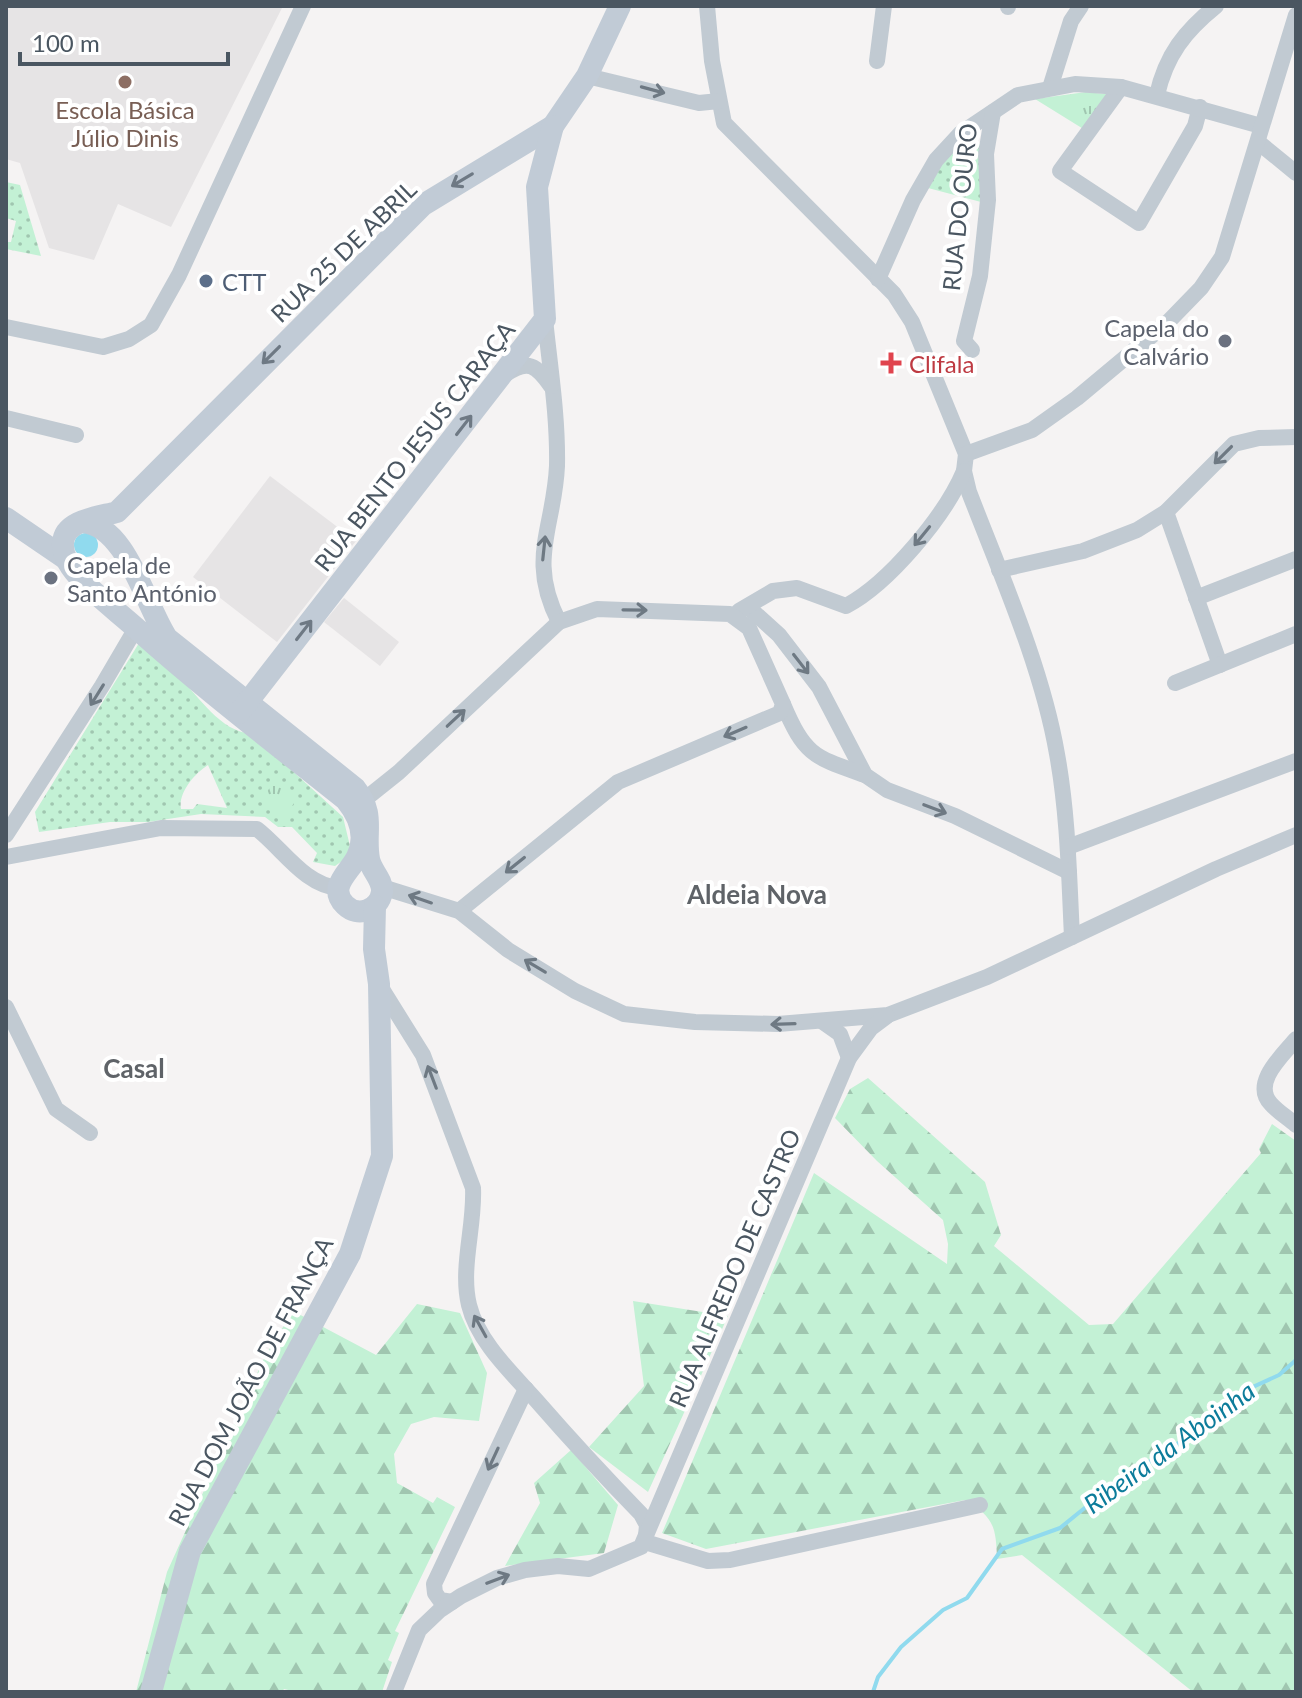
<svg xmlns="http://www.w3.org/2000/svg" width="1302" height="1698" font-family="Lato,sans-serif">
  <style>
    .education { fill: #e6e4e5 }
    .grass { fill: url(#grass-dots); fill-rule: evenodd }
    .forest { fill: url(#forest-firs) }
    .park { fill: url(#park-tufts) }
    .water { fill: #90daee }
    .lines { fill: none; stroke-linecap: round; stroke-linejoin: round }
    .stream { stroke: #90daee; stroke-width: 4 }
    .street { stroke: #c1cad2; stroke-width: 16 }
    .secondary { stroke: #c1cbd6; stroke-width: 22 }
    .oneway { stroke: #6e7983 }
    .oneway2 { stroke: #6e7984 }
    .education-dot { fill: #8d6e63; stroke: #fff; stroke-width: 3 }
    .service-dot { fill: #5c6f8a; stroke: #fff; stroke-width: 3 }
    .worship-dot { fill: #6b7280; stroke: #fff; stroke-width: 3 }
    .health-dot { fill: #e0444e; stroke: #fff; stroke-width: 3 }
    .labels { text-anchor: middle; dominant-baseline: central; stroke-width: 8; stroke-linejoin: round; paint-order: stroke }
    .education-label { font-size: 24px; fill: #785e54; stroke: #fff }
    .street-label { font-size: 24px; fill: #4a5661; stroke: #fff }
    .service-label { font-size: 24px; fill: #4e5e75; stroke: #fff; text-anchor: start }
    .worship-label { font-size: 24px; fill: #5b616d; stroke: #fff; text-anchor: end }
    .health-label { font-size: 24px; fill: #be3a42; stroke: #fff; text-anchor: start }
    .neighbourhood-label { font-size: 26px; font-weight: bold; fill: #5f6368; stroke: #fff }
    .water-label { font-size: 26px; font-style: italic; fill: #0c7c9b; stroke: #fff }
  </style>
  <defs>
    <pattern id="grass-dots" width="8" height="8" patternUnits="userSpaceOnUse" patternTransform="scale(2)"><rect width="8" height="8" fill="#c3f1d5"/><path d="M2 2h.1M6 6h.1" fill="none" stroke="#a0c6b0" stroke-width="1.8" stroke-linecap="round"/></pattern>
    <pattern id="forest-firs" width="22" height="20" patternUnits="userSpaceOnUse" patternTransform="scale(2)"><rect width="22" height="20" fill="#c3f1d5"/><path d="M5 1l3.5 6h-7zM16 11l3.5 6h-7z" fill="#a0c6b0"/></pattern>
    <pattern id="park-tufts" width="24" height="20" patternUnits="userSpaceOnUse" patternTransform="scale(2)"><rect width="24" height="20" fill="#c3f1d5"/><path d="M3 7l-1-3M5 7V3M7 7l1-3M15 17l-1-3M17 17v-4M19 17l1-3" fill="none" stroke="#a0c6b0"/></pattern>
  </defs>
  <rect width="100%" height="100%" fill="#f5f3f3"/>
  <g class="education">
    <polygon points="6,6 283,6 171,227 118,204 94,260 49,248 20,163 6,159"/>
    <polygon points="270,476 356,541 277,642 193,577"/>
    <polygon points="344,598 399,642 380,666 324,622"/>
  </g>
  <g class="grass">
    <path d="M974,137L982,148L981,202L928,188C940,167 950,146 974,137Z"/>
    <polygon points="6,182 20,185 41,256 6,249 6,242 11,242 16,221 6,218"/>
    <path d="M139,643C152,654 166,664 178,676C200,697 219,731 252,734L343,817L350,846L345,859L335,866L313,862L317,853L292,827H278L265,817L201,814L148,822H110L39,832L35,812ZM208,765L227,808L197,804L193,809H181C178,793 194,774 208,765Z"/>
  </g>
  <g class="forest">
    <path d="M868,1078L985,1182L1001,1235L994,1246L1089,1325L1113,1324L1261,1153L1259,1149L1272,1124L1296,1141V1692H1193L1022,1555L997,1559C996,1527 994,1517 965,1500L706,1549L662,1533L814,1173L947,1264L948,1244L943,1220L877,1161L835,1118L850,1089Z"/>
    <polygon points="633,1301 728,1316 648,1492 589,1447 644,1386"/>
    <polygon points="417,1304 460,1313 487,1373 479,1421 434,1417 411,1424 394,1454 397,1483 433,1503 437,1497 455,1507 395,1631 399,1633 388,1660 392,1662 382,1692 297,1692 284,1689 282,1692 136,1692 167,1572 265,1356 293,1311 376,1355"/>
    <polygon points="571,1450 618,1505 604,1553 505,1566 540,1503 534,1483"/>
  </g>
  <g class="park">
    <polygon points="1086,92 1114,95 1085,130 1035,99"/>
    <polygon points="274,782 297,799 284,817 261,800"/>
  </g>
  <circle class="water" cx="86" cy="545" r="12"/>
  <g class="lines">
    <polyline class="stream" points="873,1692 878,1677 901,1647 943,1610 967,1598 1002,1549 1060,1528 1113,1485 1216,1419 1233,1396 1279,1375 1296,1360"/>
    <g class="street">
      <path d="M707,6L712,61L724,123L894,294L912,322L966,454L964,471L969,492C1001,575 1042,667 1057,754C1068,814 1069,876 1072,937"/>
      <polyline points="1008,6 1008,7"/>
      <polyline points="877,61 884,6"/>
      <polyline points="587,76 699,103 719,101"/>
      <polyline points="1121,87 1060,171 1139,223 1195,126 1200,107"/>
      <polyline points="1050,88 1071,21 1081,6"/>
      <path d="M1157,95C1166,55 1185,31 1216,6"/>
      <polyline points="1258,142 1296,173"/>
      <polyline points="878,279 913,200 936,160 960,134 1018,95 1075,84 1121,87 1261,126"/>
      <path d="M545,319C550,368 558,417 557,466C554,529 527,559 559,622"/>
      <polyline points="6,327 103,347 129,339 151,325 179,275 303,6"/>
      <polyline points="972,350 964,341 980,276 988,200 986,154 993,112"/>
      <path d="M506,374C528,359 536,365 551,386"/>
      <polyline points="6,418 76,435"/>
      <polyline points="966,454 1032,430 1077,398 1168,322 1201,288 1222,257 1296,15"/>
      <polyline points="1166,512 1220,665"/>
      <polyline points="999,570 1083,551 1137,530 1166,512 1234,444 1259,438 1296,437"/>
      <polyline points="1196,598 1296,559"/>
      <polyline points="748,607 779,635 819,687 865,775 887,790 955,816 1069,872"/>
      <path d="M739,611L773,591L797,588L846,606C889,583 945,516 964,471"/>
      <polyline points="1175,683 1296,634"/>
      <path d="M783,704C805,756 814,757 865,775"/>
      <polyline points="352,801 369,796 399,772 559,622 597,609 730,614 749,628 783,704 780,713 618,782 459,911"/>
      <polyline points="6,835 102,686 136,628"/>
      <polyline points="1068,847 1296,761"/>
      <path d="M6,857L161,828L257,829C282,848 305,886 339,888"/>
      <polyline points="382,887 459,911 508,950 575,991 624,1014 695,1022 778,1024 888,1015 987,977 1216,869 1296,835"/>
      <path d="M380,986L423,1055L473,1188C475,1226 460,1268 469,1305C478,1342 512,1373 536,1400C570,1439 605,1477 641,1514L647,1525L646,1536"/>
      <polyline points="6,1007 56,1109 90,1133"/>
      <polyline points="823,1022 840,1034 849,1058"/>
      <path d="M1296,1039C1283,1055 1251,1083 1271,1104C1278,1112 1288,1118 1296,1125"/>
      <polyline points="645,1542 708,1561 730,1560 980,1505"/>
      <polyline points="452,1602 440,1600 435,1593 434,1584 526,1389"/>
      <polyline points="394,1692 419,1630 440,1610 461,1596 497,1578 525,1570 558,1566 589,1569 641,1547 849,1058 871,1028 887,1016"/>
    </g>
    <g class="secondary">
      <polyline points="6,518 66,559"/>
      <path d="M83,522C127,526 145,605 167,638L355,788C376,815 364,831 369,859C371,871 383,879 382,892C379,910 358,918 345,905C327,887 350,872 357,857C367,837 359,816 346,800C276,744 204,689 137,629C118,612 95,595 78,576C70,567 62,555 63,543C64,520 99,517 117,512L423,205L553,126L587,76L620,6"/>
      <polyline points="239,713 545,319 537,187 553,126"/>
      <polyline points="151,1692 190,1551 350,1254 382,1156 379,984 374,949 375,906"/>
    </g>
  </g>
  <defs><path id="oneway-shaft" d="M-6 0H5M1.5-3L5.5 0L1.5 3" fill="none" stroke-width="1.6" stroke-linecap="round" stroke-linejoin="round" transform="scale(2)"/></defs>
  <g class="oneway">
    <use href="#oneway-shaft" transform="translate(653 90) rotate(15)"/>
    <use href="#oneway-shaft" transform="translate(1223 455) rotate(135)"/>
    <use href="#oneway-shaft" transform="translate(922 536) rotate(129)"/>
    <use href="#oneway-shaft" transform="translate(544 548) rotate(-84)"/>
    <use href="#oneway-shaft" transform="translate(635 610) rotate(1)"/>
    <use href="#oneway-shaft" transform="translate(801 664) rotate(52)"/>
    <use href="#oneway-shaft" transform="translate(97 695) rotate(122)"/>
    <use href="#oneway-shaft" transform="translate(456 718) rotate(-43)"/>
    <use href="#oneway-shaft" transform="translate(735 732) rotate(157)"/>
    <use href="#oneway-shaft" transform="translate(935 809) rotate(21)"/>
    <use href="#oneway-shaft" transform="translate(515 865) rotate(141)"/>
    <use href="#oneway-shaft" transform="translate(420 899) rotate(-161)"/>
    <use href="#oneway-shaft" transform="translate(535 966) rotate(-149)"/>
    <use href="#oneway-shaft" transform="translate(783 1024) rotate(178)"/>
    <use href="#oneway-shaft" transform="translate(432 1077) rotate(-111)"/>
    <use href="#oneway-shaft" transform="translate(480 1326) rotate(-119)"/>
    <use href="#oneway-shaft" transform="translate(493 1459) rotate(115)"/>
    <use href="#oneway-shaft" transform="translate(498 1579) rotate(-21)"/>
  </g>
  <g class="oneway2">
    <use href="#oneway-shaft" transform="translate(462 180) rotate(149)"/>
    <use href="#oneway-shaft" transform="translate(271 355) rotate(135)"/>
    <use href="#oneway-shaft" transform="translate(464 425) rotate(-52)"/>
    <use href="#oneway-shaft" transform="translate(304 630) rotate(-52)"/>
  </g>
  <circle class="education-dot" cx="125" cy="82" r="8"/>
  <circle class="service-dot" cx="206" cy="281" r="8"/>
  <g class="worship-dot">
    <circle cx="1225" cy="341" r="8"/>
    <circle cx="51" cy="578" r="8"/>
  </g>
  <path class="health-dot" d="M887 351h8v8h8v8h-8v8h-8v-8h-8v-8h8z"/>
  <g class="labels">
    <g class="education-label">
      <text x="125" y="109">Escola Básica<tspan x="125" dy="28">Júlio Dinis</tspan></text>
    </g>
    <g class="street-label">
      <text transform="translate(959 207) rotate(-84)">RUA DO OURO</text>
      <text transform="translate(343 251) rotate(-44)">RUA 25 DE ABRIL</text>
      <text transform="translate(414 446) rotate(-52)">RUA BENTO JESUS CARAÇA</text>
      <text transform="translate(734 1268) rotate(-67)">RUA ALFREDO DE CASTRO</text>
      <text transform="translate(250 1381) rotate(-62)">RUA DOM JOÃO DE FRANÇA</text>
    </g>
    <g class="service-label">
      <text x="222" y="281">CTT</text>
    </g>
    <g class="worship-label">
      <text x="1209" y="327">Capela do<tspan x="1209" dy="28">Calvário</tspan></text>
      <text x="67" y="564" text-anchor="start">Capela de<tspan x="67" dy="28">Santo António</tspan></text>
    </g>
    <g class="health-label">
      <text x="909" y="363">Clifala</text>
    </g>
    <g class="neighbourhood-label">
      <text x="757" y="894">Aldeia Nova</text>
      <text x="134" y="1068">Casal</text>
    </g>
    <g class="water-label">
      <text transform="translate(1169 1447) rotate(-36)">Ribeira da Aboinha</text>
    </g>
  </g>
  <rect width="1302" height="1698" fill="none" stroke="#4a5661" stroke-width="16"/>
  <path d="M20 52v12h208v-12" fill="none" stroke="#4a5661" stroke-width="4"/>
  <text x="32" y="52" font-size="24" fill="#4a5661" stroke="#ffffff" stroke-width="6" paint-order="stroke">100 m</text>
</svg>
